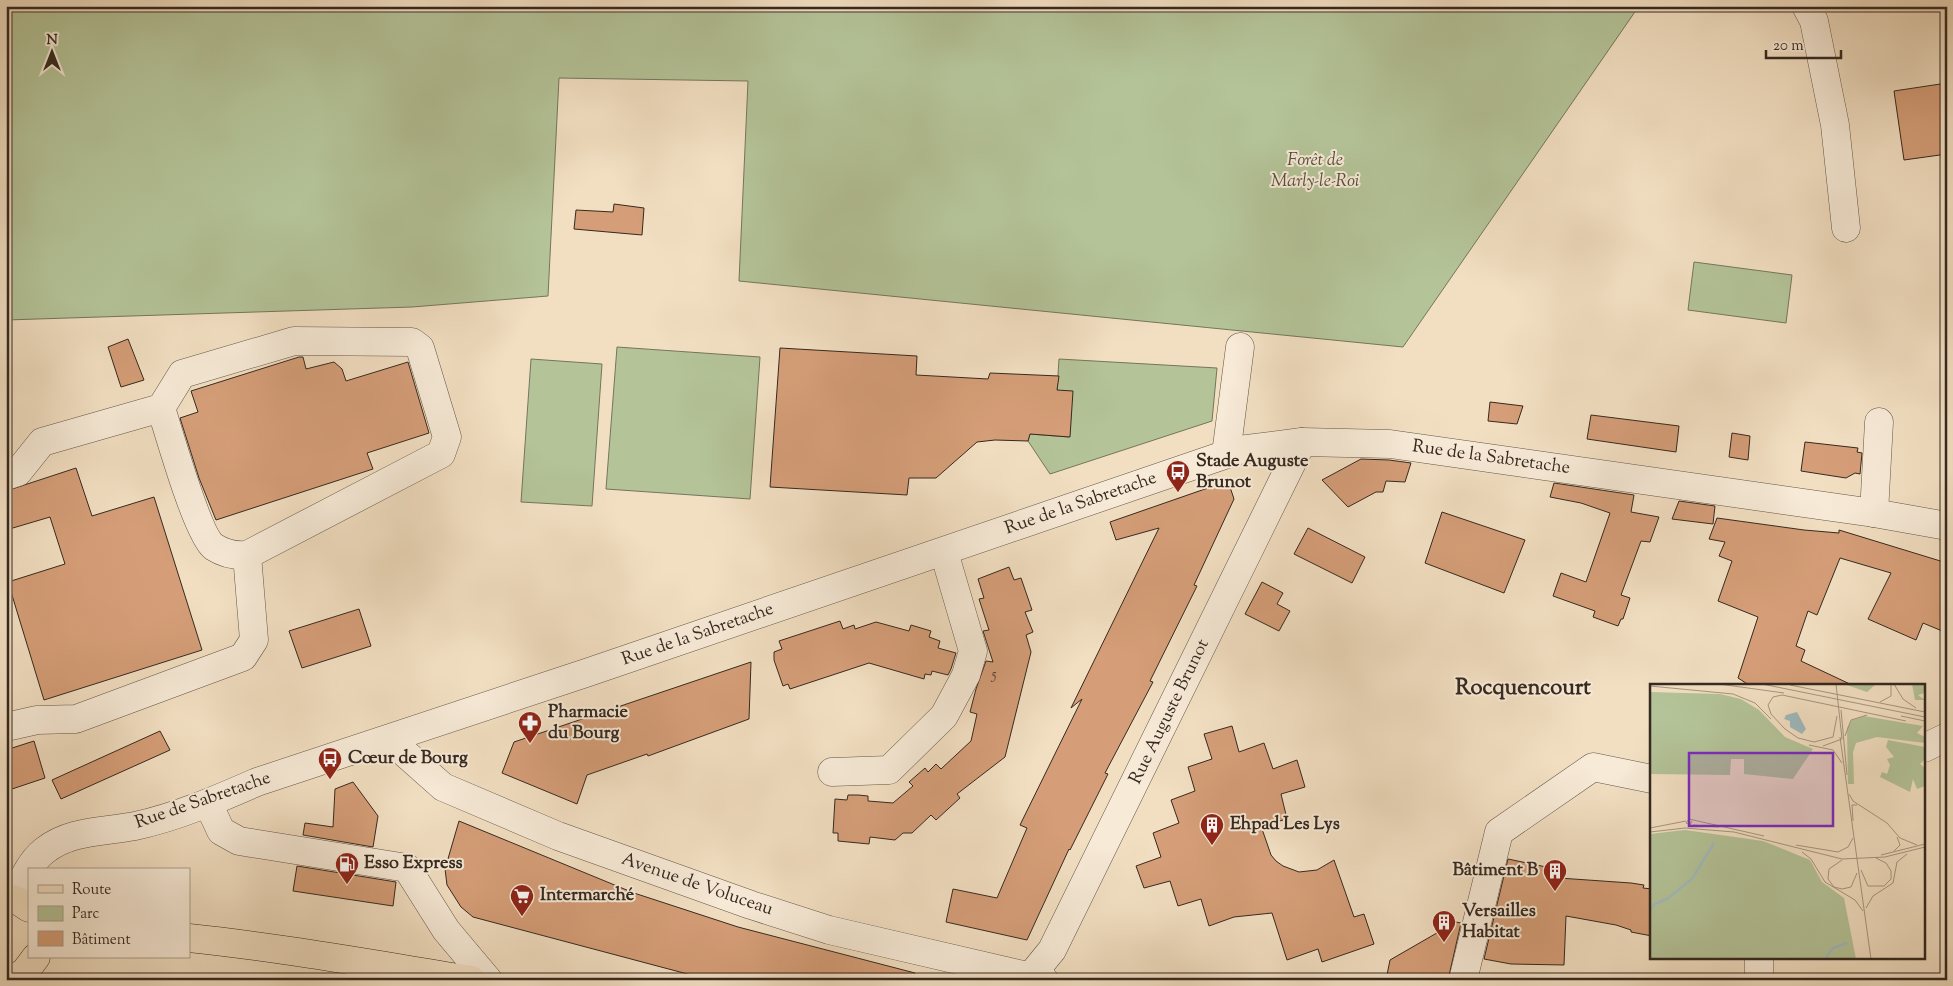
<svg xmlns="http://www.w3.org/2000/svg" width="1953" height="986" font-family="'Sorts Mill Goudy',serif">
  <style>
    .green { fill: #b4c398; stroke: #74765c }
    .building { fill: #d59e78; stroke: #352920 }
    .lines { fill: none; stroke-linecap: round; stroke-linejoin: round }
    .minor-casing { stroke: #645648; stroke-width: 29 }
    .major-casing { stroke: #352920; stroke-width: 29 }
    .minor { stroke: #f7ead7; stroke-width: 28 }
    .major { stroke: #f2dfc2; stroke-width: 28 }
    .labels { text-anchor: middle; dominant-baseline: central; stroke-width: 4; stroke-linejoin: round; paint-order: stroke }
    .number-label { font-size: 15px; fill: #5d4636 }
    .park-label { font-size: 18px; font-style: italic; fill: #55503e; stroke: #f7ead7 }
    .street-label { font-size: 18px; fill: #352920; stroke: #f7ead7 }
    .poi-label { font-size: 18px; font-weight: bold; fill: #352920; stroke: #f7ead7; text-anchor: start }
    .district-label { font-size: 22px; font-weight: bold; fill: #352920; stroke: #f7ead7 }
    .inset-river { fill: none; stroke: #a0babe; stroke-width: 2.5 }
    .inset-road { fill: none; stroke: #a69681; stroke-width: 1 }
    .view { fill: #7b2cbf; fill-opacity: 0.15; stroke: #7b2cbf; stroke-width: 2.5 }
    .inset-edge { fill: none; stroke: #352920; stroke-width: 2.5 }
  </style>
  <rect width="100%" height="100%" fill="#f2dfc2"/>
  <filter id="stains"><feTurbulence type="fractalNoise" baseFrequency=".004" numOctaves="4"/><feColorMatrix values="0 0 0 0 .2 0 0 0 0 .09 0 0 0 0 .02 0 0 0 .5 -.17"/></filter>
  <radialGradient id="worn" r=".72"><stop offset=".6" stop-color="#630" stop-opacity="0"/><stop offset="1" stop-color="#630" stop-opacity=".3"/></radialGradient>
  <g class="green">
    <polygon points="6,6 1639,6 1403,347 739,281 748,81 559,78 548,296 412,307 6,320"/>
    <polygon points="1694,262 1792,275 1786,323 1688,310"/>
    <polygon points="617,347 760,357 750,499 606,489"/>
    <polygon points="531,359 602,364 592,506 521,502"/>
    <polygon points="1059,359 1217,368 1212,421 1050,474 1028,441 1030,434 1069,437 1057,390"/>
  </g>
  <g class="building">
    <polygon points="1947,83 1947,154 1904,160 1894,91"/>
    <polygon points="614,204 644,208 642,235 574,229 576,210 613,212"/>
    <polygon points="128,339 144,380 121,387 108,347"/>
    <polygon points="780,348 917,356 916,375 988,379 990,373 1059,376 1057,390 1073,391 1070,437 1030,434 1028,441 995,440 977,442 936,478 909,478 907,495 770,487"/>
    <polygon points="299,357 303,357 306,369 334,362 342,369 346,381 408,362 429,433 367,453 373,469 216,520 199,478 180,418 198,412 191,391"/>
    <polygon points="1490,402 1523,406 1517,424 1488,421"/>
    <polygon points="1591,415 1679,426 1676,452 1587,439"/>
    <polygon points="1732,433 1750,436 1748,460 1729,457"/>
    <polygon points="1805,442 1858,448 1857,452 1862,453 1860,474 1855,473 1846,478 1801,471"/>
    <polygon points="1361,459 1389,460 1411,463 1405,482 1386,481 1383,492 1376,492 1348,507 1322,480"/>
    <polygon points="76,468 92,516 154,497 202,650 44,700 8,582 65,564 50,517 6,530 6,491"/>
    <polygon points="1228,481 1234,499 1194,585 1197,586 1150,681 1153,682 1105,773 1108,774 1070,850 1069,849 1027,940 946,922 953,889 997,898 1027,828 1020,825 1082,699 1071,708 1159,528 1116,540 1110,522"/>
    <polygon points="1554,483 1634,495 1631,512 1659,517 1650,542 1641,541 1621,595 1630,598 1623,619 1621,619 1618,626 1593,617 1595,611 1553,596 1561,573 1586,582 1610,513 1581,503 1550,497"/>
    <polygon points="1679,501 1715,506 1713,524 1672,519"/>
    <polygon points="1442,512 1525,540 1504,593 1425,563"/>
    <polygon points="1717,518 1804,530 1839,533 1839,530 1947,563 1947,633 1923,623 1916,640 1868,619 1891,573 1840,558 1817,615 1808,611 1796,646 1805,650 1801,661 1852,685 1749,685 1738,678 1758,617 1718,601 1732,561 1719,556 1725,542 1709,539"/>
    <polygon points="1308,528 1365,557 1352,583 1294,554"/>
    <polygon points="1009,567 1014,580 1021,578 1032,610 1025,612 1033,632 1026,635 1031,652 1005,757 957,794 960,798 936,820 931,815 912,833 903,833 895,840 870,837 869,844 838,841 838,833 833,833 835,799 847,800 848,795 858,795 868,796 868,801 893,803 913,786 909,782 925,768 928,772 936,764 941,769 971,741 977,714 970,712 976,689 986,661 993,662 983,631 989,630 979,599 984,598 978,579"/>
    <polygon points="1262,582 1283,593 1277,604 1290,611 1279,631 1245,614"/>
    <polygon points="359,609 371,646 302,668 289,631"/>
    <polygon points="840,621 843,629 854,625 855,629 876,622 909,631 911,625 931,631 929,637 940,641 938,648 956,653 951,669 948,675 932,671 931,675 925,674 924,679 869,663 790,689 788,684 783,686 774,660 774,652 782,649 779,641"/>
    <polygon points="751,662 749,719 648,756 647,754 587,775 577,804 502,773 514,742"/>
    <polygon points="1232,726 1239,752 1264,743 1273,769 1297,760 1305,787 1281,794 1287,819 1261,826 1271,855 1276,861 1283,866 1299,872 1317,870 1334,860 1354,917 1364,914 1374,944 1322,962 1318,949 1287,960 1272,913 1234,917 1209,926 1201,899 1178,906 1170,881 1144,888 1136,866 1161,857 1153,833 1179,823 1171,800 1195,791 1188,767 1212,759 1204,734"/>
    <polygon points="160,731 170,750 61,799 52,780"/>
    <polygon points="34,741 45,778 6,791 6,750"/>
    <polygon points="353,782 378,816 373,847 303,835 305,823 333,827 335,789"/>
    <polygon points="459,821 634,893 738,927 915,973 914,980 710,980 473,917 461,907 447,885 445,869"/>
    <polygon points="1508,859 1551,868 1551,873 1559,874 1559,878 1631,883 1644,885 1643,888 1652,889 1652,936 1631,932 1631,930 1616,925 1566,916 1564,965 1511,964 1484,959"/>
    <polygon points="297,866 396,882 393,906 293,891"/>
    <polygon points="1445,920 1461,923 1448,980 1386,980 1390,960 1442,930"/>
  </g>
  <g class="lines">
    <g class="minor-casing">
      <g id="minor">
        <polyline points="1806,6 1814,21 1835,125 1846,228"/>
        <polyline points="1226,454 1240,347"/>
        <path d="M6,476L18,472L42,442L161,408L182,374L294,341L412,342L420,348L447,437L441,454L247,555C235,556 225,554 214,547C198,536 169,433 161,408"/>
        <polyline points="1874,513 1879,422"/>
        <polyline points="6,727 37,720 76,719 243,657 254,640 247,555"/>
        <polyline points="389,739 443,787 558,836 751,905 829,930 1044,980"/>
        <polyline points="1924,748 1947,737"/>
        <polyline points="832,772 889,770 944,716 966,675 973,651 944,552"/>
        <polyline points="208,803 221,831 239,841 407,868 446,930 488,980"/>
        <path d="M14,899C22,882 29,863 44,851C70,830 104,832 135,826C177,817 218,799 257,782L586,673L1239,450L1302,442L1390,444L1874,513L1947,526"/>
        <polyline points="1759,957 1759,980"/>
        <polyline points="1030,977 1052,950 1302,442"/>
        <polyline points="1463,980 1499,832 1593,767 1652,779"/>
      </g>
    </g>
    <g class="major-casing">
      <g id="major">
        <polyline points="6,897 20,902 29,908"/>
        <path d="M189,938C284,948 377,965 471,980"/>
        <polyline points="9,980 24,973 36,957"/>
      </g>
    </g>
    <use href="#minor" class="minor"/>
    <use href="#major" class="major"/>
  </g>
  <defs>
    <g id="bus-pin" transform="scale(1.25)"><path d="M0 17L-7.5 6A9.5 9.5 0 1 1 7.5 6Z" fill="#8f2418" stroke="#f7ead7"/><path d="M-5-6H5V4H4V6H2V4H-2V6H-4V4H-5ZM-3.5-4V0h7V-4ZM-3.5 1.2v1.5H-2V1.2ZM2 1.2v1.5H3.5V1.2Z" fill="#fff"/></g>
    <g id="pharmacy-pin" transform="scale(1.25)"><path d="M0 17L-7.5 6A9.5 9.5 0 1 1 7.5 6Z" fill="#8f2418" stroke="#f7ead7"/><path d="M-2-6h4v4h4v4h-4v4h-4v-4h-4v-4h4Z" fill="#fff"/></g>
    <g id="building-pin" transform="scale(1.25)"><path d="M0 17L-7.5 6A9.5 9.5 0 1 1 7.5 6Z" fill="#8f2418" stroke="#f7ead7"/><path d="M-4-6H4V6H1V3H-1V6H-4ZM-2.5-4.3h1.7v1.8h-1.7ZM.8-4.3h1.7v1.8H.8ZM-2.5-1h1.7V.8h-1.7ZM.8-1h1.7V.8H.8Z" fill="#fff"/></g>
    <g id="fuel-pin" transform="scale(1.25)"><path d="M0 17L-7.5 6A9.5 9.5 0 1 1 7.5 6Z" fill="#8f2418" stroke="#f7ead7"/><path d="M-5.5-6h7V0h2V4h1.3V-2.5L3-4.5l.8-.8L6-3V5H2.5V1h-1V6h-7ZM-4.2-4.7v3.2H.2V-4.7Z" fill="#fff"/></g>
    <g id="supermarket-pin" transform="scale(1.25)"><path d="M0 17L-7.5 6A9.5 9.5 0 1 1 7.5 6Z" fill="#8f2418" stroke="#f7ead7"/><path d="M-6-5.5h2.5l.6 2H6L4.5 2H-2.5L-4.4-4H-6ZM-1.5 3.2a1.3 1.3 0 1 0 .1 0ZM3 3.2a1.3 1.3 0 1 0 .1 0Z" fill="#fff"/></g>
  </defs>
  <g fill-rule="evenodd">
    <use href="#bus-pin" x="1178" y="472"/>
    <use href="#pharmacy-pin" x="530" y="723"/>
    <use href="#bus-pin" x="330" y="759"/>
    <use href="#building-pin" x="1212" y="825"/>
    <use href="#fuel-pin" x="347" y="864"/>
    <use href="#building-pin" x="1555" y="871"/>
    <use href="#supermarket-pin" x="522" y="896"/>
    <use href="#building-pin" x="1444" y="922"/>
  </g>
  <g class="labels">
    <g class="number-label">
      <text x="994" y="675">5</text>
    </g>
    <g class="park-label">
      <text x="1315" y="161">Forêt de<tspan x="1315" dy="21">Marly-le-Roi</tspan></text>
    </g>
    <g class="street-label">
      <text transform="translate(1491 458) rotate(8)">Rue de la Sabretache</text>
      <text transform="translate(1081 504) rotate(-19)">Rue de la Sabretache</text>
      <text transform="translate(698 635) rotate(-19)">Rue de la Sabretache</text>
      <text transform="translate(1170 712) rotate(-64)">Rue Auguste Brunot</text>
      <text transform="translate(203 801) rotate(-19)">Rue de Sabretache</text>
      <text transform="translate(697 885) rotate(19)">Avenue de Voluceau</text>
    </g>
    <g class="poi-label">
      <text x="1196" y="462">Stade Auguste<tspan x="1196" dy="21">Brunot</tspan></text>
      <text x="548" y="713">Pharmacie<tspan x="548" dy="21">du Bourg</tspan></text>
      <text x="348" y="759">Cœur de Bourg</text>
      <text x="1230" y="825">Ehpad Les Lys</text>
      <text x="364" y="864">Esso Express</text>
      <text x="1538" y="871" text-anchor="end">Bâtiment B</text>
      <text x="540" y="896">Intermarché</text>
      <text x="1462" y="912">Versailles<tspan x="1462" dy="21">Habitat</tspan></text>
    </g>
    <g class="district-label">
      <text x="1523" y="689">Rocquencourt</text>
    </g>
  </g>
  <g transform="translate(1650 684)">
    <rect width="275" height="275" fill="#f2dfc2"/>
    <path d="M194,0H226L217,8ZM262,0H275V9L268,11L275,16H265ZM0,8L70,10L91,15L109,26L135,53L163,65L143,95L94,90V75H81L80,91L0,90ZM214,32L273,42L267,49L275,53V59L227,53L206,59L203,68L204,100H198L197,44L202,36ZM238,56L275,63V75L270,80L275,84V102L267,105L263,95L260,108L230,93L232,88L237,90L240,81L237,75L244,73L236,63ZM35,146L113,157L160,176L172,198L194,214L206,275H0V150Z" fill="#b4c398"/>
    <path d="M147,28L156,45L152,50L140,43V37L134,35L136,31Z" fill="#a0babe"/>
    <path class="inset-river" d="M0,226L5,220L17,215L42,195L64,159M175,275L183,264L197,259"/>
    <path class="inset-road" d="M69,0L134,9M112,0L275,33M244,0L253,15L266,24M140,1L275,28M0,2L83,10L105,19L121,35M230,18L241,12V0M191,26L197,91M187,32L183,53L164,58L148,54L135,45L121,30L118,21L123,13L132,11L256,37M251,32L275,37M195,52L201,36L217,31M190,53L221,275M159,61L183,66L192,79M173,62L192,55L186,0M199,110L203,117L237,139L250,154L267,161M42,137L40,141L36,139L39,135L114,152M203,137L202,121H207M43,141L69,143M0,144L36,137M0,148L35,144L84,148L192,175L235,173L275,163M146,161L188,168L198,163L203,154M244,167L250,161L247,153M152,168L161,175L175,198L205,216L213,227M231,171L275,160M192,176L179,185L178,195L184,203L192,205L201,203L207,189M211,186L218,202H234L241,195V187L236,179L226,174M216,224L223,212L243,199L247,178L257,170"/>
    <path class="view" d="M39,69H183V142H39Z"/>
    <rect width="275" height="275" class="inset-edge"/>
  </g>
  <rect width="1953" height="986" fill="none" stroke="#f2dfc2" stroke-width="25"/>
  <rect x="8" y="8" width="1938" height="971" fill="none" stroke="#352920" stroke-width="2.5"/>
  <rect x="12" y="12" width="1928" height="961" fill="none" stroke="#352920"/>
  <rect x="28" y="868" width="162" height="90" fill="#f7ead7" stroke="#a99d8e"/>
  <rect x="38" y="885" width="25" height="8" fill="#f2dfc2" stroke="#a99d8e"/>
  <text x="72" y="894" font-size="15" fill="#352920">Route</text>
  <rect x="38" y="906" width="25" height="15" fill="#b4c398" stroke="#a99d8e"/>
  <text x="72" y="918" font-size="15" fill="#352920">Parc</text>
  <rect x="38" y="931" width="25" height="15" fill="#d59e78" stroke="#a99d8e"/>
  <text x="72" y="944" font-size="15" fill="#352920">Bâtiment</text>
  <g transform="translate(52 52)" stroke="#f7ead7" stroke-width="4" paint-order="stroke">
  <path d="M0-4L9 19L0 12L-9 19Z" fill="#352920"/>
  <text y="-8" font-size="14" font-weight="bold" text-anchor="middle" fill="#352920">N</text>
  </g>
  <path d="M1766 50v8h75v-8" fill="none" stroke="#352920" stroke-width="2.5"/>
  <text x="1773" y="50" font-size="15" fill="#352920" stroke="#f7ead7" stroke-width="4" paint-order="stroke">20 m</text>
  <rect width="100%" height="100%" filter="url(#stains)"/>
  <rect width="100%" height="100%" fill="url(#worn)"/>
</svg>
